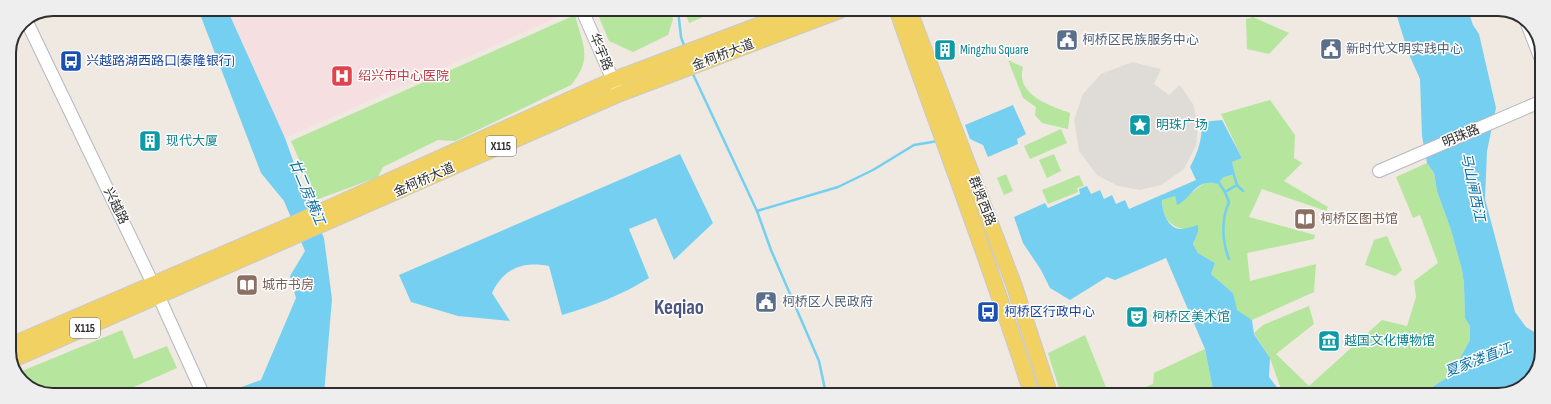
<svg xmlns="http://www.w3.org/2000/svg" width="1551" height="404" font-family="'Sofia Sans Condensed','Noto Sans SC',sans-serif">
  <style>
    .medical { fill: #f5dfe0 }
    .green { fill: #b6e59e }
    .plaza { fill: #dfdcd8 }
    .water { fill: #75cff0 }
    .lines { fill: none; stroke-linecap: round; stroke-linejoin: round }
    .stream { stroke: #75cff0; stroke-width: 2.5 }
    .minor-casing { stroke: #b4b7c1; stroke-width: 14 }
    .major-casing { stroke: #c9c9c9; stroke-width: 17 }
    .minor { stroke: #fff; stroke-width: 12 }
    .major { stroke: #f2d163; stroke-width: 15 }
    .labels { text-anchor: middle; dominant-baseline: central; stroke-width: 3; stroke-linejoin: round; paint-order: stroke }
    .shield { fill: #fff; stroke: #6d6d6d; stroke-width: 1 }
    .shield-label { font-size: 12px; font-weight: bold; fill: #2e2e2e }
    .service-label { font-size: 13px; fill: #4e5e75; stroke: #fff; text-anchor: start }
    .culture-label { font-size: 13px; fill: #0d838f; stroke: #fff; text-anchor: start }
    .street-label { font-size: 13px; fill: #2e2e2e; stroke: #fff }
    .transit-label { font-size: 13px; fill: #164399; stroke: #fff; text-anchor: start }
    .health-label { font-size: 13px; fill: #be3a42; stroke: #fff; text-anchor: start }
    .education-label { font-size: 13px; fill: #785e54; stroke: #fff; text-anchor: start }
    .water-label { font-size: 14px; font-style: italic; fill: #0d6fa3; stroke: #fff }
    .town-label { font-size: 21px; font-weight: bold; fill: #4d5680; stroke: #fff }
    .rim { fill: none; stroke: #2e2e2e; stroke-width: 2 }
  </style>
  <rect width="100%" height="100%" fill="#efe9e1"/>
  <polygon class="medical" points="227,9 566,10 567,13 285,138"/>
  <g class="green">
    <polygon points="596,10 670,10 673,19 668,35 633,52 609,41"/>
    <polygon points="684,10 719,10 689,23"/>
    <path d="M575,15C583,46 593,58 571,85L455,141L438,140L383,167L378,177L316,200L291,141Z"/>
    <polygon points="1253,17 1289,33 1269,54 1247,49 1246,19"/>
    <path d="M1008,60L1023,67C1015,95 1051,106 1070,113L1068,129L1042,123L1035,115L1036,107L1023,98Z"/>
    <path d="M1270,100L1295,135L1294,158L1302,163L1284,181L1328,207L1326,211L1262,189L1249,217L1315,235L1314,239L1247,253L1250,281L1316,264L1314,292L1252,320L1236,310L1233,293L1211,274L1215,263L1198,253L1193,244L1198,232C1175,228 1164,226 1162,200L1175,195L1177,204C1182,202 1182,200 1186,196C1188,194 1192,193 1194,191C1203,184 1204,180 1217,184L1224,177L1235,174L1232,162L1242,158L1221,114Z"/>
    <polygon points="1061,129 1067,143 1030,159 1024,146"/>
    <polygon points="1054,154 1061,171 1047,178 1039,160"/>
    <polygon points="1427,163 1434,173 1437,191 1451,230 1462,270 1464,284 1465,318 1470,326 1470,340 1451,375 1426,391 1407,395 1283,395 1270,358 1254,333 1263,325 1309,306 1314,324 1276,354 1309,386 1382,320 1407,326 1416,297 1414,281 1438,263 1420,215 1413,218 1396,177"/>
    <polygon points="1006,174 1013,191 1004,195 997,178"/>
    <polygon points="1079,175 1084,186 1077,188 1078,192 1048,204 1042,190"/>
    <polygon points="1387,236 1402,270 1395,276 1365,265 1374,240"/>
    <polygon points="122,330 134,359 167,346 177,368 118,394 42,394 20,380 17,373"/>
    <polygon points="1085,335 1109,395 1061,395 1048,353"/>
    <polygon points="1205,349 1214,395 1127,395 1153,384 1154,373"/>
  </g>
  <polygon class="plaza" points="1132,62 1161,69 1154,84 1169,95 1180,85 1193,104 1198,124 1196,146 1184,169 1161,185 1140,190 1118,186 1097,175 1079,151 1074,120 1083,94 1101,74"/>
  <g class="water">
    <polygon points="198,9 227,9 285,138 305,194 324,238 332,299 324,394 230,394 233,390 261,380 296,298 290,276 305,251 284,201 261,173"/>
    <polygon points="1395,10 1468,10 1473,25 1479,34 1496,108 1487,151 1485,199 1515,312 1526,327 1541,336 1541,362 1525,386 1498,395 1407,395 1426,391 1451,375 1470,340 1470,326 1465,318 1464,284 1462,270 1451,230 1437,191 1434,173 1427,163 1422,136 1420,79 1408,52"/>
    <polygon points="1013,105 1026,134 1017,139 1018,144 988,157 983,145 970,139 965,125"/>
    <path d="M1222,120L1242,158L1232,162L1235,174L1224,177L1217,184C1196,177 1191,199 1177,205L1175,196L1162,200C1162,211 1168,230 1182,229C1187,228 1193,227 1198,225V232L1193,244L1198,253L1215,263L1211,274L1233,293L1237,310L1252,320L1254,334L1270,358L1269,377L1283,395H1214L1205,349L1166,258L1115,280L1107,277L1070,300L1050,288L1041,270L1023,243L1014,217L1045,203L1048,208L1080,194L1079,189L1087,186L1091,194L1100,190L1104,199L1112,195L1116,204L1125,200L1129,209L1196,180L1190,167C1198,152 1202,140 1202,122Z"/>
    <path d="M680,154L713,223L674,260L656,218L629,229L649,278C622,295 593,306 562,315L549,266C523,261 504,268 492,293L510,321L458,316L411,302L399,275Z"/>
  </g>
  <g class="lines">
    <g class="stream">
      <polyline points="678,10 681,37 685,48"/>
      <polyline points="692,72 757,211 771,250 819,361 826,394"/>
      <polyline points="1233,172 1237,185"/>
      <polyline points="1217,180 1225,192"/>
      <polyline points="757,211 838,187 873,170 914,145 938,141"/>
      <path d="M1229,259C1222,241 1221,220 1229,202L1225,192L1237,185L1243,191"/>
    </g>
    <g class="minor-casing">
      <g id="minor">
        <polyline points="582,10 616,87"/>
        <polyline points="26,20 153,284 203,394"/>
        <polyline points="1526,21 1542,62"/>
        <polyline points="1379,171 1542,101"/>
      </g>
    </g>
    <g class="major-casing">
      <g id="major">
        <path d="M897,10C941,138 991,265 1032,395"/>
        <polyline points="909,10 1014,285 1050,395"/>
        <polyline points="9,346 291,225 613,80 799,10"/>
        <polyline points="12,360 619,94 841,10"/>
      </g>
    </g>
    <use href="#minor" class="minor"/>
    <use href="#major" class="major"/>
  </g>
  <defs>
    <g id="civic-square" transform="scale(1.15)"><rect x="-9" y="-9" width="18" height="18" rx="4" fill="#5c6f8a" stroke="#fff"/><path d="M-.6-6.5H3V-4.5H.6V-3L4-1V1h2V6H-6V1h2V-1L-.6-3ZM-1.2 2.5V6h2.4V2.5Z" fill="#fff"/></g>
    <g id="building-square" transform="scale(1.15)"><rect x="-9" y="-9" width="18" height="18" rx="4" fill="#0f9aa8" stroke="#fff"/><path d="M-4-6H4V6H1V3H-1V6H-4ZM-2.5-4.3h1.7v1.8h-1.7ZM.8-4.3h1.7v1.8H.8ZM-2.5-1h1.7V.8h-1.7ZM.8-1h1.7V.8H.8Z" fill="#fff"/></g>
    <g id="bus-square" transform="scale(1.15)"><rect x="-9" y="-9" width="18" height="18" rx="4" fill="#1a4fb4" stroke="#fff"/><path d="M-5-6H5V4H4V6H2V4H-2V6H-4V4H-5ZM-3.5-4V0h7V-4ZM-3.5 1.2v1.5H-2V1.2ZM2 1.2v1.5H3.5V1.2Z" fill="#fff"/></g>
    <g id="hospital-square" transform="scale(1.15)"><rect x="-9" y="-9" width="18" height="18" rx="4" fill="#e0444e" stroke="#fff"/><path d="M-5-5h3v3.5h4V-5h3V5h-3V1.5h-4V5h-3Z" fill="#fff"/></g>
    <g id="sight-square" transform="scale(1.15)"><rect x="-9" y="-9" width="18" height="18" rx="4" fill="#0f9aa8" stroke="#fff"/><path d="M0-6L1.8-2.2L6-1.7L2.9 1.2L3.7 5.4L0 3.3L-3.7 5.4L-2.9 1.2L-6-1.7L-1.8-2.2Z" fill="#fff"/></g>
    <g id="library-square" transform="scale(1.15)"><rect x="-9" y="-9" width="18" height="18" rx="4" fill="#8d6e63" stroke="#fff"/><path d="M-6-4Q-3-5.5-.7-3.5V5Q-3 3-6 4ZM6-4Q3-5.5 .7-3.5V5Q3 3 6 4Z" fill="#fff"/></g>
    <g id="theatre-square" transform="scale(1.15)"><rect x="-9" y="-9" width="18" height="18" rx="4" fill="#0f9aa8" stroke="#fff"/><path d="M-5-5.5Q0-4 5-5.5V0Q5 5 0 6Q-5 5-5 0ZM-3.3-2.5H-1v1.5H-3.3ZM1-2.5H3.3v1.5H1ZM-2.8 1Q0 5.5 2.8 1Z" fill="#fff"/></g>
    <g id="museum-square" transform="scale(1.15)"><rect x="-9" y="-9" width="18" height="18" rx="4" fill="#0f9aa8" stroke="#fff"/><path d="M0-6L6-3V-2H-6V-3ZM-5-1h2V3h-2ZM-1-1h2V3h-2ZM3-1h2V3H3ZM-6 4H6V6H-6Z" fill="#fff"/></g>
  </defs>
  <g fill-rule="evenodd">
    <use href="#civic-square" x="1067" y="40"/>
    <use href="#civic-square" x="1331" y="49"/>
    <use href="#building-square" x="945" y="50"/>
    <use href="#bus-square" x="71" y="61"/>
    <use href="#hospital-square" x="342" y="76"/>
    <use href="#sight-square" x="1140" y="125"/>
    <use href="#building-square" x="150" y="141"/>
    <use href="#library-square" x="1305" y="219"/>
    <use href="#library-square" x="247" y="285"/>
    <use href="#civic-square" x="766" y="302"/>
    <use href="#bus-square" x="988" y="312"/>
    <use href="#theatre-square" x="1137" y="317"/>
    <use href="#museum-square" x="1329" y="341"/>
  </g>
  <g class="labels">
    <g class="shield">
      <rect x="486" y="136" width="30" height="20" rx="3"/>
      <rect x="70" y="318" width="30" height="20" rx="3"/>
    </g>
    <g class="shield-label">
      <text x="501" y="146">X115</text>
      <text x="85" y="328">X115</text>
    </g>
    <g class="service-label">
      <text x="1082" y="40">柯桥区民族服务中心</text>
      <text x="1346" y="49">新时代文明实践中心</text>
      <text x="782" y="302">柯桥区人民政府</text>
    </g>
    <g class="culture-label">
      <text x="960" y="50">Mingzhu Square</text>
      <text x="1156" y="125">明珠广场</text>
      <text x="166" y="141">现代大厦</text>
      <text x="1152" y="317">柯桥区美术馆</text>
      <text x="1344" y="341">越国文化博物馆</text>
    </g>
    <g class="street-label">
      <text transform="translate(601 52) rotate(67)">华宇路</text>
      <text transform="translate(723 55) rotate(-21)">金柯桥大道</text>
      <text transform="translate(1461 136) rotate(-23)">明珠路</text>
      <text transform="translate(424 180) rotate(-24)">金柯桥大道</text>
      <text transform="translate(982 201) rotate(69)">群贤西路</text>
      <text transform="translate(116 206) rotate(64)">兴越路</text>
    </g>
    <g class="transit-label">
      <text x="86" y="61">兴越路湖西路口(泰隆银行)</text>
      <text x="1004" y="312">柯桥区行政中心</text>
    </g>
    <g class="health-label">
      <text x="358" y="76">绍兴市中心医院</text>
    </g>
    <g class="education-label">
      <text x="1320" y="219">柯桥区图书馆</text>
      <text x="262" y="285">城市书房</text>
    </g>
    <g class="water-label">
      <text transform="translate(1473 187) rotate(78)">马山闸西江</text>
      <text transform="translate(307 192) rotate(67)">廿二房横江</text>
      <text transform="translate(1478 360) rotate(-21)">夏家溇直江</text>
    </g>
    <g class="town-label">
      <text x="679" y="307">Keqiao</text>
    </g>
  </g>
  <path d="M0 0H1551V404H0ZM53 16H1498A37 37 0 0 1 1535 53V351A37 37 0 0 1 1498 388H53A37 37 0 0 1 16 351V53A37 37 0 0 1 53 16Z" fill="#eee" fill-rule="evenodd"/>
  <path class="rim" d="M53 16H1498A37 37 0 0 1 1535 53V351A37 37 0 0 1 1498 388H53A37 37 0 0 1 16 351V53A37 37 0 0 1 53 16Z"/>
</svg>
